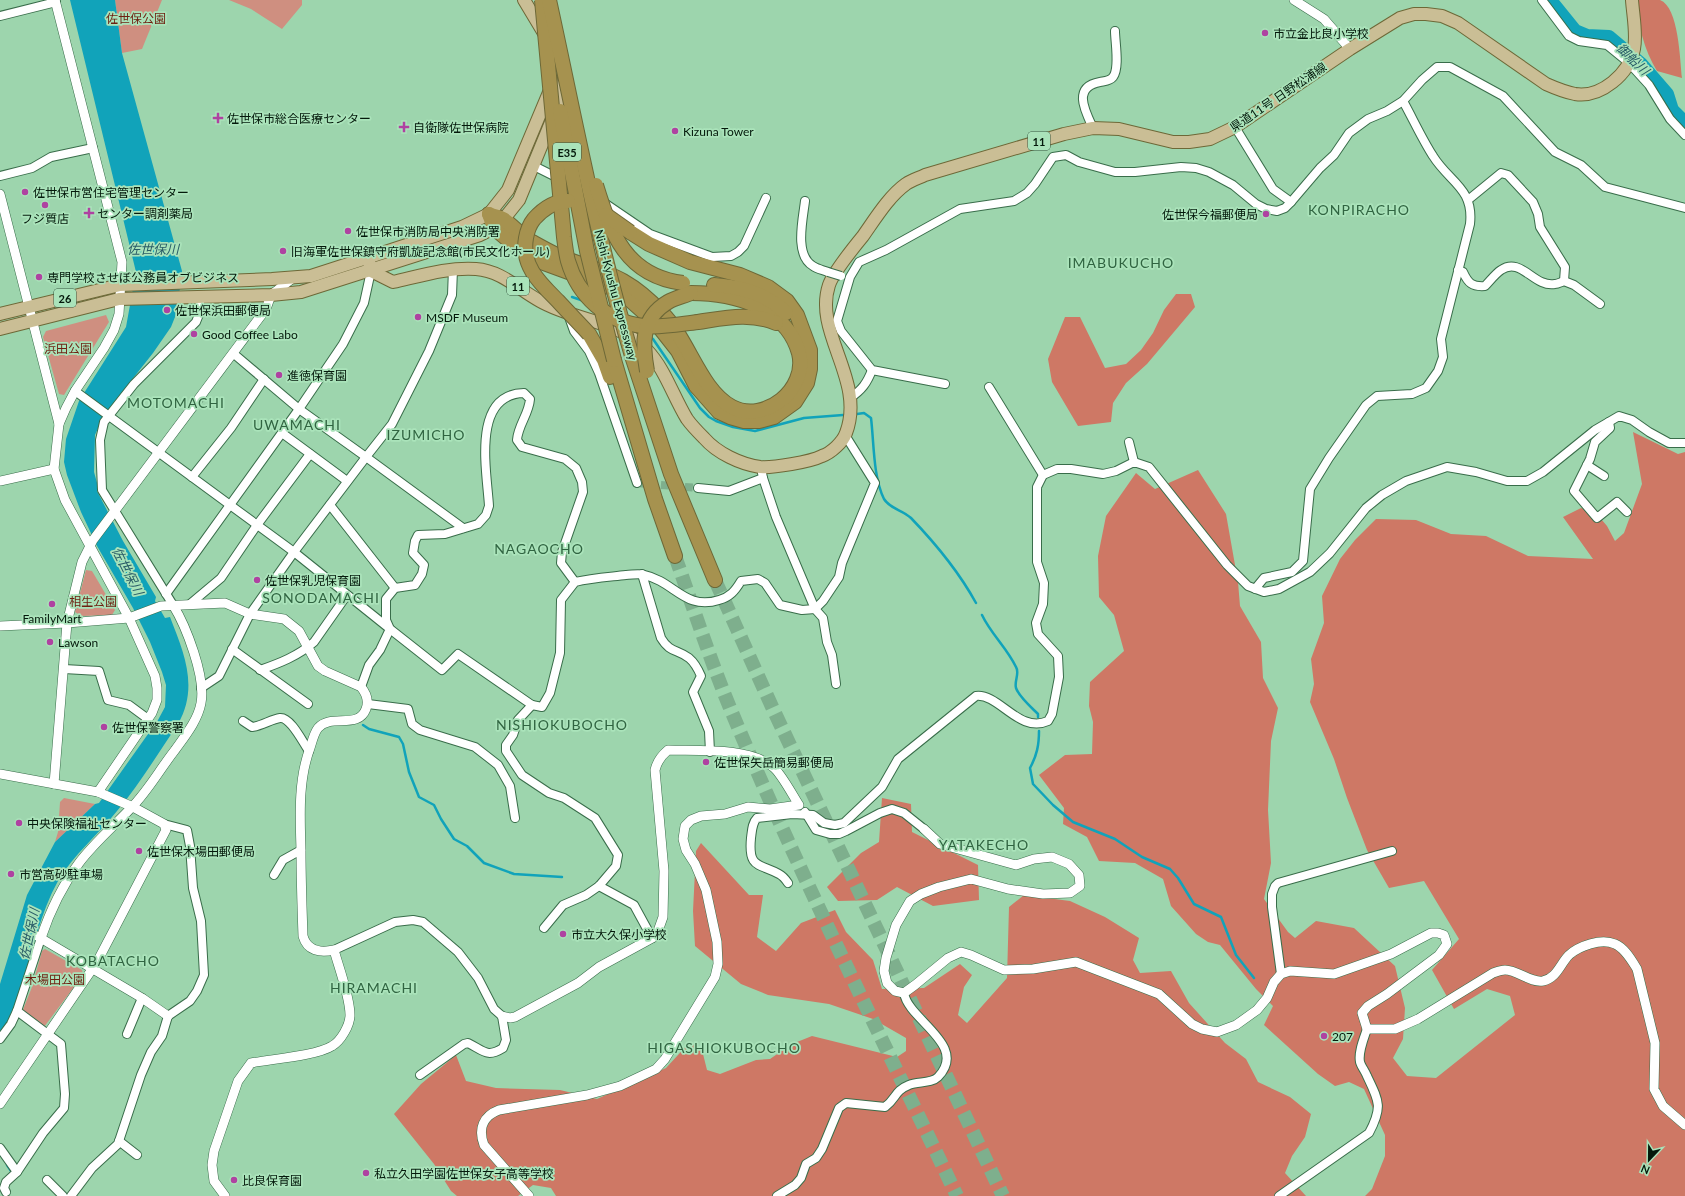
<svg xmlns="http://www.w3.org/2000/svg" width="1685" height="1196" font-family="Lato,'Noto Sans JP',sans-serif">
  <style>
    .green { fill: #cf8f80 }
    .forest { fill: #ce7865 }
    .water { fill: #11a3ba }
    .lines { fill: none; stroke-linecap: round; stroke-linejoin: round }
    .stream { stroke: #11a3ba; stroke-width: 2.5 }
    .river { stroke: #11a3ba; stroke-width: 14 }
    .minor-tunnel { stroke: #7eaf8d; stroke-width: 8; stroke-dasharray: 8 4; stroke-linecap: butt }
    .motorway-tunnel { stroke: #7eaf8d; stroke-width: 14; stroke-dasharray: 14 7; stroke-linecap: butt }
    .minor-casing { stroke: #396d4a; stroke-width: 10 }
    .tertiary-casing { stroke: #396d4a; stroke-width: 10 }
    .primary-casing { stroke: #6d6837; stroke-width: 14 }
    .motorway-casing { stroke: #6d6837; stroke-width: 16 }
    .minor { stroke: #fff; stroke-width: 8 }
    .tertiary { stroke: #fff; stroke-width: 9 }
    .primary { stroke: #cabe95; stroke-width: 12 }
    .motorway { stroke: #a6924f; stroke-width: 14 }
    .minor-bridge-casing { stroke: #396d4a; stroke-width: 10; stroke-linecap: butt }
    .motorway-bridge-casing { stroke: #6d6837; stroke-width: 16; stroke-linecap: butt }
    .minor-bridge { stroke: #fff; stroke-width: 8 }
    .motorway-bridge { stroke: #a6924f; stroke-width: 14 }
    .poi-dot { fill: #af42a1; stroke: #aae3ba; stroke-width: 1.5 }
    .labels { text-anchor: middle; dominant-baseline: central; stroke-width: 3.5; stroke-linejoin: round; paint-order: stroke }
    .shield { fill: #aae3ba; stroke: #365640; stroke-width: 1 }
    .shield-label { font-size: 11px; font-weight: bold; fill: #04190b }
    .park-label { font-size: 12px; fill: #6e1f10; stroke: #aae3ba }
    .poi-label { font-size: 12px; fill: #04190b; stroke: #aae3ba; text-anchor: start }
    .street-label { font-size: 12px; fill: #04190b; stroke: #aae3ba }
    .water-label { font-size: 13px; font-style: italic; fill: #295c67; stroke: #aae3ba }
    .quarter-label { font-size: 14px; letter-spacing: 1px; fill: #306441; stroke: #aae3ba }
  </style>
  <rect width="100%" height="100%" fill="#9dd5ad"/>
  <g class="green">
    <polygon points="115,0 162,0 142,49 122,53"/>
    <polygon points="229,0 302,0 302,5 282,29 251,9"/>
    <polygon points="106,315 109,322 64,395 59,394 43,337 46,331"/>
    <polygon points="86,570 92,571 115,610 112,615 81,616 75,612"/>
    <polygon points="64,798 95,804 55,842 58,832 60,802"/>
    <polygon points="45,949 82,970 83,975 44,1027 22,1012 32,987 42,951"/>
  </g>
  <g class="forest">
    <path d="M1639,0C1645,0 1654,0 1660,0C1679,7 1680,61 1682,78L1657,71C1644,49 1637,25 1639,0Z"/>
    <polygon points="1176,294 1191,294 1195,307 1147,364 1126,383 1113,403 1111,422 1078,426 1052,382 1048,359 1065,317 1080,317 1105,368 1126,364 1141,350 1153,333 1164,310"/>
    <polygon points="1633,432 1678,454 1685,452 1685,1196 1365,1196 1372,1189 1385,1156 1385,1135 1364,1089 1349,1082 1335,1086 1318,1074 1264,1025 1273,1006 1256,989 1220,945 1208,942 1196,934 1171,906 1163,879 1135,863 1099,861 1087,837 1063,824 1064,808 1039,775 1065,755 1092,754 1093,722 1089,706 1090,682 1124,651 1114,615 1099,597 1098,556 1106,516 1136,473 1155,489 1198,470 1226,514 1238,582 1240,606 1261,642 1263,678 1278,708 1271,741 1268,810 1271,863 1264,899 1288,932 1295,938 1316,921 1354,928 1395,966 1405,1008 1403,1039 1393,1058 1407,1076 1436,1078 1515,1015 1510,996 1487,989 1454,1009 1432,970 1459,939 1424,881 1389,888 1367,850 1347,798 1334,759 1310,702 1314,684 1311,659 1324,623 1322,596 1340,559 1355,540 1376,519 1416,520 1451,534 1486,536 1528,556 1593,559 1563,517 1581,508 1596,513 1607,526 1615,541 1624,533 1642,484"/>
    <polygon points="882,798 911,804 912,832 978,865 979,900 933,906 897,887 877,900 838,901 827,887 861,853 879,842"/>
    <polygon points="701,843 749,895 763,895 757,937 776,951 801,923 835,910 846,932 873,960 882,989 924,988 960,964 972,975 964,987 958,1015 967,1023 1007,978 1009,907 1024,895 1070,901 1105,917 1139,938 1133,960 1140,973 1171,971 1189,1003 1225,1043 1246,1059 1258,1082 1290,1097 1311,1114 1305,1137 1292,1156 1285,1173 1306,1196 556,1196 551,1188 533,1185 518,1196 457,1196 451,1191 434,1164 394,1114 421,1084 456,1055 466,1081 496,1088 560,1090 597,1099 666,1068 690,1042 702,1050 707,1070 720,1074 756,1060 770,1059 792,1044 812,1036 897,1057 906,1051 906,1038 873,1019 829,1004 768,995 741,984 695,946 693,911 696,851"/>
  </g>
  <path class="water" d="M70,0H115L122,53L182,271L177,312L171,327L153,353L108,410L102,419L95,435L94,472L99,490L97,491L123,541L156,597L155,601L165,618L170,617C184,653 199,687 178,724C158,753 140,784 117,811C98,835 74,854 58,881C40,913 33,951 21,986C16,1003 10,1019 0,1033V984L27,895L55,842L95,804L99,803L158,720L165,707L166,685L162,672L150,642L133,608L97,546L81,512L67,475L64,462L66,439L79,401L126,327L136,272Z"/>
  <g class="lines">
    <g class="stream">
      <polyline points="572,297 584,301"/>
      <polyline points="649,336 653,339 700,408 709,417 716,421 733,427 755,431 804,418 843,415"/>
      <path d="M857,414L864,413L871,418C874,442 873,477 884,499C890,509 903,510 911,518C936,544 959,572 976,603"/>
      <path d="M982,615C991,634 1007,648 1016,667C1020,673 1014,681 1016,688C1019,697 1031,707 1038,714V717"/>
      <polyline points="363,725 369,729 399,737 403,744 409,772 419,797 434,805 441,819 454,839 467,846 484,863 514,874 562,877"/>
      <path d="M1039,731C1039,745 1037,755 1030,768L1033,784L1053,805L1073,822L1115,839L1142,857L1170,869L1178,878L1194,904L1221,917L1236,955L1254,978"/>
      <polyline points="7,1165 11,1171"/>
    </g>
    <polyline class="river" points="1550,0 1575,31 1587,36 1609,37 1641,64 1667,94 1672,110 1685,123"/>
    <polyline class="minor-tunnel" points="637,483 698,488"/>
    <g class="motorway-tunnel">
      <path d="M675,556C694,609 711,663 733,715C801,878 881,1036 957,1196"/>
      <polyline points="715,580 773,709 1003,1196"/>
    </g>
    <g class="minor-casing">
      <g id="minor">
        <polyline points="1542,0 1569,36 1579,41 1607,45 1629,63 1649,85 1670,119 1685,135"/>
        <polyline points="0,16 56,2"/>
        <polyline points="1235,127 1273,189 1291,202"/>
        <path d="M1093,128C1085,111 1072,87 1100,82C1105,81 1110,81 1113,77C1120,68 1115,42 1115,31"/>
        <polyline points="534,166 560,179"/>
        <polyline points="0,176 32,168 51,157 93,148"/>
        <polyline points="600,200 650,234 712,257 731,256 738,252 744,246 766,198"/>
        <polyline points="1468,200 1501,173 1508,175 1533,202 1538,214 1540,227 1565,267 1564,281 1574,285 1600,304"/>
        <path d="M805,201C803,219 794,255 813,266C817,269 823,270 828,272"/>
        <path d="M1458,270L1463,272C1468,283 1472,287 1485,286C1490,281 1495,274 1501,270C1521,256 1534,288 1555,284C1558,284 1561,282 1564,281"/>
        <polyline points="569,317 574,331 589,351 599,373 637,483"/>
        <polyline points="234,354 299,409 366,457 392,424 429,351 452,295 453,269"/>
        <polyline points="945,384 872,370 841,331 837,321 850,277 859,262 886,250 960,209 1014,201 1027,193 1035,184 1053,157 1066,155 1079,162 1115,172 1135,172 1181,167 1196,168 1209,172 1233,185 1256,204 1266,209 1277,211 1285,208 1291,202 1320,168 1334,155 1349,133 1368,119 1387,111 1403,101 1422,80 1437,67 1450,67 1503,96 1555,152 1581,165 1605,187 1685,208"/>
        <polyline points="989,387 1043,475"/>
        <polyline points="75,391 294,552 390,629 380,650 369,665 361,687"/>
        <path d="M850,398C862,390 867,383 872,370"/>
        <polyline points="1609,422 1610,428 1595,442 1590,459 1574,491 1597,518 1617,502 1627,512"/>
        <polyline points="282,433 347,481"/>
        <polyline points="1129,442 1134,462"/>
        <polyline points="1587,465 1604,476"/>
        <polyline points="192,477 231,428 264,379"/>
        <polyline points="763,478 776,517 815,609 823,618 827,642 832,655 836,684"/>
        <polyline points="698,488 729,491 763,478 762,473"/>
        <polyline points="330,505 395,588"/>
        <path d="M642,574L661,638C670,653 677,649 689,658C695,663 698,669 701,676L693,692L709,731L710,752"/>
        <path d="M575,582L561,563L562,552L583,492L582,482L576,468L565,459L522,447L517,440C518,425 529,414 530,399L524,393C471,394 487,472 489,506L486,515L478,524L445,534L418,535L415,541L413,553L424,565L422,574L415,585L395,588L386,599V620L390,629L442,670L458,654L532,705L542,707L550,693L560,653L561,600L575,582C592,578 609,577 626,575C632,575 639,573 644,575C674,581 685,611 719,600C730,597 735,591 741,581L758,579L765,583L780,605L802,610L815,609L823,601L839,577L842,563L875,483L845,435"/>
        <path d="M1255,589L1264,578L1292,572L1303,561L1310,489L1329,458L1366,405L1377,396L1412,394L1426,388L1438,371L1443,357L1441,339L1470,224C1474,188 1449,182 1433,156C1422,139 1413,119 1403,101"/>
        <polyline points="166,594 299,409 343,344 364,303 371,271"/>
        <polyline points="190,604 221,578 257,525 310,454"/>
        <polyline points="173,605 102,490 100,440 104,422 134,384 196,322 200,312 200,297"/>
        <polyline points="232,649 308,704"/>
        <polyline points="64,669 99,671 108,700 129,705 148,719"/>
        <path d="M260,670C280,663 298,656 314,642L347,595"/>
        <polyline points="201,688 219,676 250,614 294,552 366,457 463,528"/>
        <polyline points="368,704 408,709 412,724 420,730 475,747 498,765 510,786 515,818"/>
        <polyline points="532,705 518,720 513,735 506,745 506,751 522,775 549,793 564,798 595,818 618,855 616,866 599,886 586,895 563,905 544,928"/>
        <path d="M243,721L252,727C261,726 272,719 280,718C291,717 303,743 309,751"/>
        <polyline points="805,812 816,830 830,834 839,834 846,831 880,813 892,809 904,813 924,829"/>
        <polyline points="274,875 283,860 301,850"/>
        <path d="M788,883C786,880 783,876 779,874C759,863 748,869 751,838C752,831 752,823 757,818L792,814L813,815L824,823L835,825L844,823L882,787L898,759L976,696C999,693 1019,734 1048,721L1052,714L1059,677L1058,656L1038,634L1036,623L1043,604L1044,583L1037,562V487L1043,475L1057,469H1071L1103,474L1116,471L1134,462L1149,467L1227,565L1248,586L1264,592L1279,589L1310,572L1330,553L1366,508L1382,495L1406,481L1447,467L1476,472L1507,481H1527L1543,472L1595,430L1619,416L1632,420L1649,432L1669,443H1685"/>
        <polyline points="599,886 634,905 652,938"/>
        <path d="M334,950L395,922L413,920L423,922L458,952L478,978L494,1009L502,1016L506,1040L503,1048C487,1058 484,1051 468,1043L464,1044L420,1075"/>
        <polyline points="1281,974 1272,907 1272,894 1275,886 1278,883 1392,851"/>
        <polyline points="127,1034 142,998"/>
        <polyline points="0,1039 11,1024 17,1011 41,938"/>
        <polyline points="119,1141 137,1155"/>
        <polyline points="0,1148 17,1172"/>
        <polyline points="47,1180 63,1196"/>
        <polyline points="6,1192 4,1188 6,1182 17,1172 43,1133 64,1108 65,1094 61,1044 17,1011"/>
        <polyline points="71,1196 92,1168 118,1144 141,1075 151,1052 162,1036 168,1016 190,1001 197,991 204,975 201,921 193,888 190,846 187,830 164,824"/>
        <path d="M777,1196L795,1185L801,1178L806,1164L816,1158L822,1149L839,1108L846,1103L885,1107C897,1098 894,1091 909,1085C917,1081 931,1084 938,1077C969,1045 908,1020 904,993"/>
        <path d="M1279,1196L1369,1133C1383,1107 1379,1101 1367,1076C1365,1071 1361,1066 1360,1062C1358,1052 1364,1038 1367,1029"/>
      </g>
    </g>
    <g class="tertiary-casing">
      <g id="tertiary">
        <polyline points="55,0 122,262 119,314 114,330 104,348 75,391 66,408 59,424 54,469 65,500 129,618 155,676 157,688 157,700 152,713 98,792"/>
        <polyline points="1294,0 1324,19 1350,49"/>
        <polyline points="0,194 59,424"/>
        <polyline points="0,481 54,469"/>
        <path d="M0,626L67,623L129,618L161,606L225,603L250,614L284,619L299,631L318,666L325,671L361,687C366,693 369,701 366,709C358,730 331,713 318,728C314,733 312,742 310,748C298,780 300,816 301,850C301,879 302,908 303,936C307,951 320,953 334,950C339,968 350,997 350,1015C350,1025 341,1041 332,1046C316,1056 271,1059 251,1063L238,1081L214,1151L212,1165L214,1181L225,1196"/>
        <polyline points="0,774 98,792 133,807 164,824 166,830 97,962 0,1104"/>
        <polyline points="54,784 67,623 82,562 93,540 266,309 271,295 293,278"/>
        <path d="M924,829L940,844L1016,865L1034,859L1052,857L1069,864L1079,875L1080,886L1070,893L1043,894L1008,889L971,879L939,887L921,894L910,901L896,925L886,958L884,971L887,983L895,991L904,993L915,985L948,958L961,952L971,955L1004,970L1033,969L1076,962L1159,994L1192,1024L1202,1029L1217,1032L1236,1025L1257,1010L1267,998L1274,982L1281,974L1290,971L1334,974L1391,954L1431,933H1438L1444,935L1447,944L1439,955L1387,994L1368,1006L1362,1013L1367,1029H1395L1418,1019L1493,973C1496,972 1501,970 1505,970C1518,970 1530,983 1543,981C1557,978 1560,964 1569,955C1579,946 1601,938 1615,944C1625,948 1632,961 1637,969L1655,1043L1654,1089L1663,1106L1685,1125"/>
        <polyline points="37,936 142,998 168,1016"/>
        <path d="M41,938C50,911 62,886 79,863C94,843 114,826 131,808C148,791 160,769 175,750C185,736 198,720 201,703C206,677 186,626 173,605"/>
        <path d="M502,1016L510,1018L515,1017L578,983L599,967L654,937L658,931L663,917L664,871L655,770C657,761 661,756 668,750C698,751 749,747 773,767C781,773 793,796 799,805L770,809L748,807L725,814L701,816L691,820L685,826L683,839L686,850L695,864L706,890L717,942L718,964L715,977L665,1059L656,1069L620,1086L587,1095L499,1110C483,1116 478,1129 484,1145L529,1196"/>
      </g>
    </g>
    <g class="primary-casing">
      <g id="primary">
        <polyline points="524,0 545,35"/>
        <path d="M368,257L371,271L393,282C420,276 448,267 476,269C502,271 518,289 540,301C575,321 618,320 647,350C665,369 673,396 687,419C692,426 698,432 704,438C717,453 740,464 760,467C773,468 810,462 822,456C831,453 843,442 846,433C866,380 813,333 829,285C833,273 854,247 863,236C875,219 889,196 906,184C912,180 919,178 925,175L1064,134L1093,128L1119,129L1173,142H1189L1210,139L1235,127L1350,49L1400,18L1414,14H1426L1442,16L1458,23L1546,84C1555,88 1565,92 1575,94C1601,98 1629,74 1634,49C1637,34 1633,15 1632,0"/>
        <polyline points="0,314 120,285 272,279 311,276 462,227 489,214 508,190 550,90"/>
        <polyline points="0,329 119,299 271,295 301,292 480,235 494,228 503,220 519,200 561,98 564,78"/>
      </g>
    </g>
    <g class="motorway-casing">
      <g id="motorway">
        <polyline points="489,214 494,228 507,239 541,262 620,291 656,323 678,351 696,386 719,412 730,417 744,421 759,421 774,417 795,402 807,383 810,369 810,350 797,315 787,301 768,287 740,275 690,262 649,244 630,232"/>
        <path d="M489,214C493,216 499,217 503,219C514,226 522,238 534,243C543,248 552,253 561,257C581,265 604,270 623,281C637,289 651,301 662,313C689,340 700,390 732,407C765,424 808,389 799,353C786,307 734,293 691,293"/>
        <path d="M714,285C741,287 766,293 786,313"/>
        <path d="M698,322C725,318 750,312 776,323"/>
        <polyline points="589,334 604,360 610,377"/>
        <polyline points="632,356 671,474 715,580"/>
        <polyline points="614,360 655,499 675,556"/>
      </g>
    </g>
    <use href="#minor" class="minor"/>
    <use href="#tertiary" class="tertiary"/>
    <use href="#primary" class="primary"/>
    <use href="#motorway" class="motorway"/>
    <g class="minor-bridge-casing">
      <polyline id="minor-bridge" points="828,272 841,276"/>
    </g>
    <g class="motorway-bridge-casing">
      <g id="motorway-bridge">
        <path d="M542,0L564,237C565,245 566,254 568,261C578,296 607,322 643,326C661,328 680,324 698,322"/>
        <path d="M549,0C575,119 597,239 632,356"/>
        <polyline points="560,111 587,251 614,360"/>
        <path d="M596,185C611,234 626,276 683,283"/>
        <path d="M568,201C555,201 543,209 534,219C530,224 527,232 526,238C521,266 540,283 558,301C568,312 579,323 589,334"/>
        <polyline points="606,215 630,232"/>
        <path d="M647,371C642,343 641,318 668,302C675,298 684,296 691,293"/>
      </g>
    </g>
    <use href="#minor-bridge" class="minor-bridge"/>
    <use href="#motorway-bridge" class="motorway-bridge"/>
  </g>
  <g class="poi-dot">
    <circle cx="1265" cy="33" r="4"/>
    <path d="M216 112h4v4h4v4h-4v4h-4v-4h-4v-4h4z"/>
    <path d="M402 121h4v4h4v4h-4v4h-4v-4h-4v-4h4z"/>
    <circle cx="675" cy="131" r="4"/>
    <circle cx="25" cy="192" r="4"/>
    <circle cx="45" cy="205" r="4"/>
    <path d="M87 207h4v4h4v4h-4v4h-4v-4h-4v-4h4z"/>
    <circle cx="1266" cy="214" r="4"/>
    <circle cx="348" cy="231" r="4"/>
    <circle cx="283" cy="251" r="4"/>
    <circle cx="39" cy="277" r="4"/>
    <circle cx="167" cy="310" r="4"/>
    <circle cx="418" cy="317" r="4"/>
    <circle cx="194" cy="334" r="4"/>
    <circle cx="279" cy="375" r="4"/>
    <circle cx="257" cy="580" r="4"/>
    <circle cx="52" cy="604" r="4"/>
    <circle cx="50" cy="642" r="4"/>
    <circle cx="104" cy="727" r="4"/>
    <circle cx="706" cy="762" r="4"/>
    <circle cx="19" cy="823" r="4"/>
    <circle cx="139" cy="851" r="4"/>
    <circle cx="11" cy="874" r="4"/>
    <circle cx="563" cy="934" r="4"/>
    <circle cx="1324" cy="1036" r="4"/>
    <circle cx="366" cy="1173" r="4"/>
    <circle cx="234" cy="1180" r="4"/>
  </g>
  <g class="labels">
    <g class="shield">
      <rect x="1028" y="132" width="22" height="18" rx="3"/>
      <rect x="553" y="143" width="28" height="18" rx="3"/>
      <rect x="507" y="277" width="22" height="18" rx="3"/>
      <rect x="54" y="289" width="22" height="18" rx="3"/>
    </g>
    <g class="shield-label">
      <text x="1039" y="141">11</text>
      <text x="567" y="152">E35</text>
      <text x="518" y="286">11</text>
      <text x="65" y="298">26</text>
    </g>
    <g class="park-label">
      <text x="136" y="18">佐世保公園</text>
      <text x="68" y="348">浜田公園</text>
      <text x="93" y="601">相生公園</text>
      <text x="55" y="979">木場田公園</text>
    </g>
    <g class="poi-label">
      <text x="1273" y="33">市立金比良小学校</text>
      <text x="227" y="118">佐世保市総合医療センター</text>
      <text x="413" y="127">自衛隊佐世保病院</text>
      <text x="683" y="131">Kizuna Tower</text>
      <text x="33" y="192">佐世保市営住宅管理センター</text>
      <text x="97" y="213">センター調剤薬局</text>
      <text x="1258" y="214" text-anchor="end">佐世保今福郵便局</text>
      <text x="45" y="218" text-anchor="middle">フジ質店</text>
      <text x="356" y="231">佐世保市消防局中央消防署</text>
      <text x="291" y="251">旧海軍佐世保鎮守府凱旋記念館(市民文化ホール)</text>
      <text x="47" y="277">専門学校させぼ公務員オブビジネス</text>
      <text x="175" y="310">佐世保浜田郵便局</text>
      <text x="426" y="317">MSDF Museum</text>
      <text x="202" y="334">Good Coffee Labo</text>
      <text x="287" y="375">進徳保育園</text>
      <text x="265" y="580">佐世保乳児保育園</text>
      <text x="52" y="618" text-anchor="middle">FamilyMart</text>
      <text x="58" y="642">Lawson</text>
      <text x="112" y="727">佐世保警察署</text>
      <text x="714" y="762">佐世保矢岳簡易郵便局</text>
      <text x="27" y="823">中央保険福祉センター</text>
      <text x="147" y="851">佐世保木場田郵便局</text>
      <text x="19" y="874">市営高砂駐車場</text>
      <text x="571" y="934">市立大久保小学校</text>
      <text x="1332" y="1036">207</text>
      <text x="374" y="1173">私立久田学園佐世保女子高等学校</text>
      <text x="242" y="1180">比良保育園</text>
    </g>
    <g class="street-label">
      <text transform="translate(1278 97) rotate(-34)">県道11号 日野松浦線</text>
      <text transform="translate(616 295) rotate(75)">Nishi-Kyushu Expressway</text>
    </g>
    <g class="water-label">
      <text transform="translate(1633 59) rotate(44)">御船川</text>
      <text x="153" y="249">佐世保川</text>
      <text transform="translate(128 571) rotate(63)">佐世保川</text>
      <text transform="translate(29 934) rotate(-78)">佐世保川</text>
    </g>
    <g class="quarter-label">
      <text x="1359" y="209">KONPIRACHO</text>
      <text x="1121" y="262">IMABUKUCHO</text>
      <text x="176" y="402">MOTOMACHI</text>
      <text x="297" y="424">UWAMACHI</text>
      <text x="426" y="434">IZUMICHO</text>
      <text x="539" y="548">NAGAOCHO</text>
      <text x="321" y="597">SONODAMACHI</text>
      <text x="562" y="724">NISHIOKUBOCHO</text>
      <text x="984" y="844">YATAKECHO</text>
      <text x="113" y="960">KOBATACHO</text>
      <text x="374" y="987">HIRAMACHI</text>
      <text x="724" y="1047">HIGASHIOKUBOCHO</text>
    </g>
  </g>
  <g transform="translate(1649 1160) rotate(202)" stroke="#aae3ba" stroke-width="3" paint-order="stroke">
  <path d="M0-3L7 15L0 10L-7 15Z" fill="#04190b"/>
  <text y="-6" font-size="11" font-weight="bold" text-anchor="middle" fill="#04190b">N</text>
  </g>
</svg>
